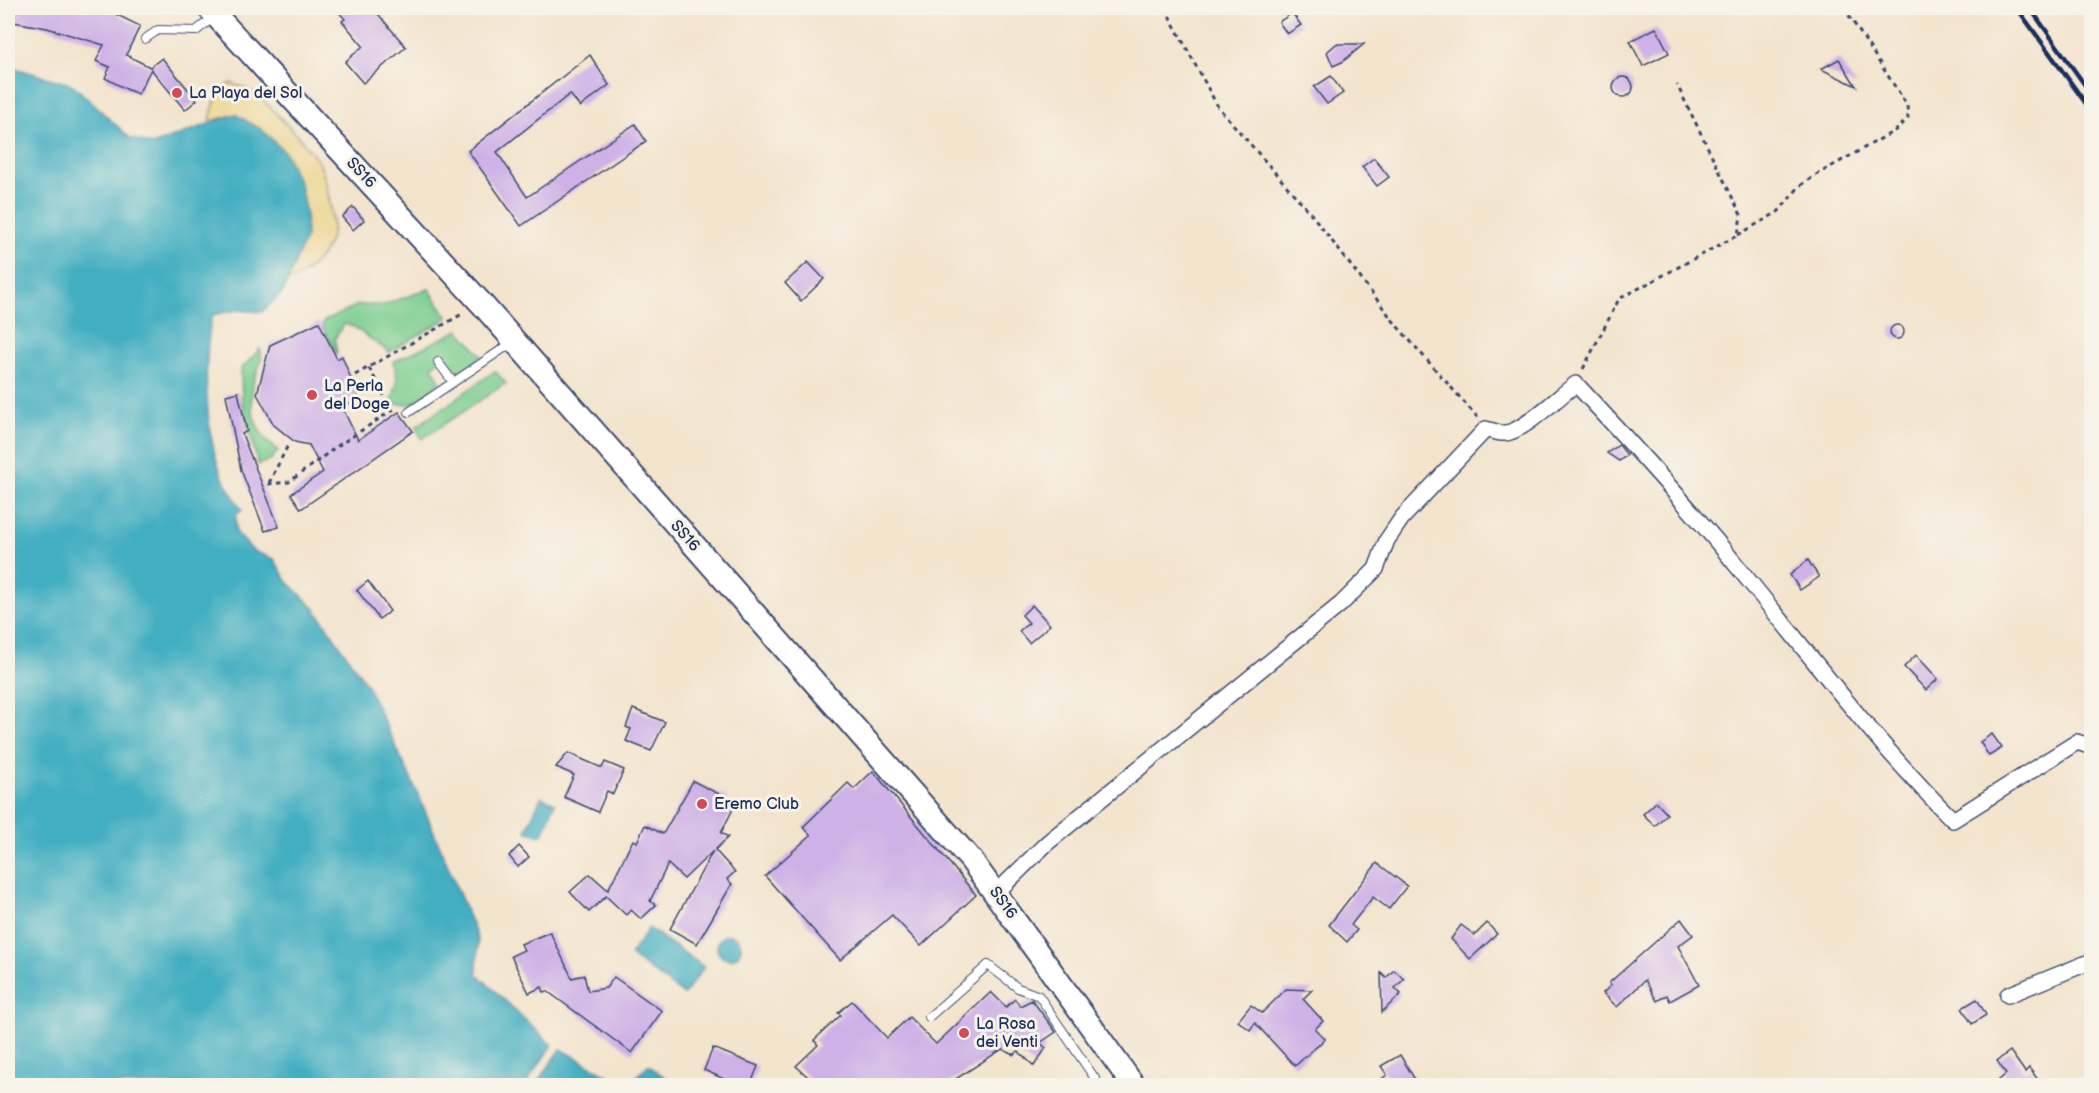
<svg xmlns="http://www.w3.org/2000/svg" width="2099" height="1093" font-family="'Balsamiq Sans',sans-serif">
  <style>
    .green { fill: #7bce90; stroke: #4b7e77; stroke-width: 1.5 }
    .sand { fill: #eeda9e; stroke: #84847e; stroke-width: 1.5 }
    .water { fill: #43aec1; stroke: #2f6e90; stroke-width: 1.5 }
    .building { fill: #ceb1e6 }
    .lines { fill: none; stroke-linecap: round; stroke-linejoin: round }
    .lane-casing { stroke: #3b4a6f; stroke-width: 10 }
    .street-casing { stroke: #3b4a6f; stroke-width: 18 }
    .secondary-casing { stroke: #3b4a6f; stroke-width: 26 }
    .path { stroke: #3b4a6f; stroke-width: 3; stroke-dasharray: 4.5 4.5; stroke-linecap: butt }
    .lane { stroke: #fff; stroke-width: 8 }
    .street { stroke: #fff; stroke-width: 15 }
    .secondary { stroke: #fff; stroke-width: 22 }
    .rail { stroke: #1b2f5e; stroke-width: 4.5 }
    .poi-dot { fill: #d1495b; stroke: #f7f3e8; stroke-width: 2 }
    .labels { text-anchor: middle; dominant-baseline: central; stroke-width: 6; stroke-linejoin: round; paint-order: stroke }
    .poi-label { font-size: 16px; fill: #1b2f5e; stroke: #f7f3e8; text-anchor: start }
    .street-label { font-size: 16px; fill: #1b2f5e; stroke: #f7f3e8 }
  </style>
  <rect width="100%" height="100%" fill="#f7f3e8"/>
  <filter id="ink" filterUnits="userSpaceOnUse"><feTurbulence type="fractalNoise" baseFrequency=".0167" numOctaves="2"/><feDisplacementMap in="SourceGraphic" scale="12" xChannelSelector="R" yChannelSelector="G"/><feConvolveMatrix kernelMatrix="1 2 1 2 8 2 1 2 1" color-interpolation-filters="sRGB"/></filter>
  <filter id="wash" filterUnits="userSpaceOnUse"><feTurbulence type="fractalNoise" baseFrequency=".008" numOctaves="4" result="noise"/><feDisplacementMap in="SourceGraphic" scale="24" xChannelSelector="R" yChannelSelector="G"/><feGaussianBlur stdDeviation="1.35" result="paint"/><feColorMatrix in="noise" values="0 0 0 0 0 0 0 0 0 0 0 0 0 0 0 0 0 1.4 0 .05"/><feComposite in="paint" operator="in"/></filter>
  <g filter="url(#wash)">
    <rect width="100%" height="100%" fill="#f3e4cd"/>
    <g class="green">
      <polygon points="429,289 448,318 389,352 354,327 344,324 335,338 337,355 322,325 324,321 358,305 383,305"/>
      <path d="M459,330L482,356L459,372L444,356L432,367L441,382L412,404H393L391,401C398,385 399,378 393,362Z"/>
      <path d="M260,349C264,360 257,370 254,380C247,407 255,435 278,450L272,459L258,465L242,401L241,369Z"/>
      <polygon points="495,371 506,383 422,439 416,427"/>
    </g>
    <path class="sand" d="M231,83C243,87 253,92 263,100C274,111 315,153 320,165C326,178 336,225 331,237C324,257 307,275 288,281L295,261L236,114L210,121C213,106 216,90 231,83Z"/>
    <g class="water">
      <path d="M8,66L73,85L130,138L152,145L235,114L261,129L285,152L300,184L306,214V236L283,292L262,312L237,310L212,315C203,360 204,435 223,478C228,489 236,500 242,510L236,515V532L253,551L274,559L287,581L315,609L367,685L419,796L478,939L477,974L552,1045L525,1085H8Z"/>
      <polygon points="541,797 555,803 543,834 540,836 526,831"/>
      <polygon points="649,928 704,967 684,995 630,955"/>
      <circle cx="729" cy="947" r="12"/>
      <polygon points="561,1049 614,1079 630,1083 648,1065 676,1085 535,1085"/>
    </g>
    <g id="blocks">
      <g class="building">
        <polygon points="8,8 111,8 109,11 140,26 126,55 150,67 162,58 197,100 185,110 151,69 138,94 128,90 105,78 110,67 96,61 104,45 47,28 8,21"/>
        <polygon points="335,8 373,8 406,47 363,83 345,62 363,46 342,21 345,19"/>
        <polygon points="1292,13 1301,25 1287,34 1279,22"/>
        <polygon points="1656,28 1669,53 1643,66 1630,41"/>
        <polygon points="1336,44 1364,44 1342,62 1333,66 1327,52"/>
        <polygon points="590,55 609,85 580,107 570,94 497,152 527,197 635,124 646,141 521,226 468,151"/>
        <polygon points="1839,59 1856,86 1821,69"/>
        <polygon points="1331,76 1343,93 1327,104 1314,87"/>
        <circle cx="1623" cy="87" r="10"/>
        <polygon points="1374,158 1389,177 1377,186 1362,167"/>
        <polygon points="353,207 364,220 353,230 342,217"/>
        <polygon points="808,262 824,279 801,301 785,283"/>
        <polygon points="319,322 337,359 342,356 359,399 342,407 358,440 399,412 413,431 301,509 291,494 323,472 309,445 295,442 274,425 257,394 270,345"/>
        <circle cx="1897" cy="332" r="7"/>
        <polygon points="238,392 247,431 242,434 279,527 265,531 241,470 226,395"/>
        <polygon points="1619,445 1627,455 1619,461 1607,453"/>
        <polygon points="1808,560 1819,577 1800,590 1790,575"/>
        <polygon points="368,581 390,611 379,619 357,590"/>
        <polygon points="1032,605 1050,625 1029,643 1019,631 1029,623 1022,615"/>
        <polygon points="1916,655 1938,679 1926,690 1904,667"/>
        <polygon points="633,709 665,722 651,751 626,741 631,729 626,727"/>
        <polygon points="1992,734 2002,748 1989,756 1980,742"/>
        <polygon points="568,753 602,768 605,762 624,770 613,794 607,791 598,812 564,797 574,775 556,767"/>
        <polygon points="873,771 976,895 921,946 892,915 840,960 765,876 811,835 803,827 848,783 854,789"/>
        <polygon points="693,781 727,798 724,804 733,809 721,833 728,837 715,850 735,872 727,879 732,884 697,944 670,929 713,851 684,879 668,864 650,901 656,905 641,919 631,910 626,915 606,896 589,912 570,892 590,874 608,890 633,840 637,842 645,825 663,834"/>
        <polygon points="1656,802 1667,814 1655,826 1643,814"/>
        <polygon points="519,846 529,857 518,867 509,856"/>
        <polygon points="1377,863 1407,886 1389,909 1373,897 1351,925 1357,930 1347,942 1329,925"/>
        <polygon points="1681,919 1693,935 1678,946 1699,985 1670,1001 1667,995 1657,1001 1645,980 1617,1007 1603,993 1611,985 1609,983"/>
        <polygon points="1487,923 1497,934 1470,959 1451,939 1461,925 1475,935"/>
        <polygon points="550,932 572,978 584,975 588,991 606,988 614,977 662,1011 632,1053 547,991 544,992 542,987 529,993 511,956 524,950 521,944"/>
        <polygon points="1394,970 1404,979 1395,988 1401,994 1382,1012 1381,973 1386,978"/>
        <polygon points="1286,989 1312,990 1303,999 1323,1021 1315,1029 1325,1039 1295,1066 1255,1023 1250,1030 1238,1021 1251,1005 1262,1013"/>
        <polygon points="991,992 1006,1007 1015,999 1020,1006 1032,1000 1056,1032 1040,1043 1046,1048 1034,1066 1018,1051 1014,1055 1002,1049 945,1086 818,1086 796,1066 818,1045 814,1040 841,1015 838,1013 852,1001 887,1038 909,1017 936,1044"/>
        <polygon points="1977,999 1986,1015 1972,1024 1962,1008"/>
        <polygon points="713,1048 758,1066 750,1086 740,1086 704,1070"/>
        <polygon points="2010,1051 2025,1072 2029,1068 2043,1086 1992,1086 2006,1074 1997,1061"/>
        <polygon points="1400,1055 1419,1086 1371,1086 1387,1075 1381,1066"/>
      </g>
    </g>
  </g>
  <g filter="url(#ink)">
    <use href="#blocks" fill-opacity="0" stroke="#3b4a6f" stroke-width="1.5"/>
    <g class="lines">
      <g class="lane-casing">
        <g id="lane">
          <polyline points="145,39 158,30 196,31 215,16"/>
          <polyline points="438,362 453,382"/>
          <polyline points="409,412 513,342"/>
          <polyline points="929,1017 988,965 1018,988 1039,996 1100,1086"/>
        </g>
      </g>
      <g class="street-casing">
        <g id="street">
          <path d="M996,893L1047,843L1341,604L1376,569L1387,540L1402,518L1486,429C1491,430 1499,434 1505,433C1523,432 1559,396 1576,384C1633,445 1689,506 1741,571C1810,655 1876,743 1953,820L2077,742L2092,747"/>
          <polyline points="2008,995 2092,961"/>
        </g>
      </g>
      <g class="secondary-casing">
        <polyline id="secondary" points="209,8 481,303 971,860 1134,1086"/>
      </g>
      <g class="path">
        <polyline points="1165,8 1218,107 1312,215 1398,327 1478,418"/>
        <polyline points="1738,235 1778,212 1800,186 1816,175 1898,129 1908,118 1907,105 1844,8"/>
        <polyline points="369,368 392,410"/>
        <polyline points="1583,369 1619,299 1738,235 1741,215 1677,85"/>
        <polyline points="355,375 464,313"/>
        <polyline points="269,483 288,445"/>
        <polyline points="268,484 289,482 336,447 396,408"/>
      </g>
      <use href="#lane" class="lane"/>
      <use href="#street" class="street"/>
      <use href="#secondary" class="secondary"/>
      <g class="rail">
        <polyline points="2017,8 2092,112"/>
        <polyline points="2030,8 2092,95"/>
      </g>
    </g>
  </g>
  <g class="poi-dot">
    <circle cx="177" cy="93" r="6"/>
    <circle cx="312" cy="395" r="6"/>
    <circle cx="702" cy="804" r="6"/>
    <circle cx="964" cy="1033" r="6"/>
  </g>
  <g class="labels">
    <g class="poi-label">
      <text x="189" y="93">La Playa del Sol</text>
      <text x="324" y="386">La Perla<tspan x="324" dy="18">del Doge</tspan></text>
      <text x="714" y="804">Eremo Club</text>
      <text x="976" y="1024">La Rosa<tspan x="976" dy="18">dei Venti</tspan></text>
    </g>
    <g class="street-label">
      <text transform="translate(361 173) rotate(47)">SS16</text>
      <text transform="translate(685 536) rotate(49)">SS16</text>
      <text transform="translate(1003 903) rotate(54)">SS16</text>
    </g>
  </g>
  <rect width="2099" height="1093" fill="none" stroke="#f7f3e8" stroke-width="30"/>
</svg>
